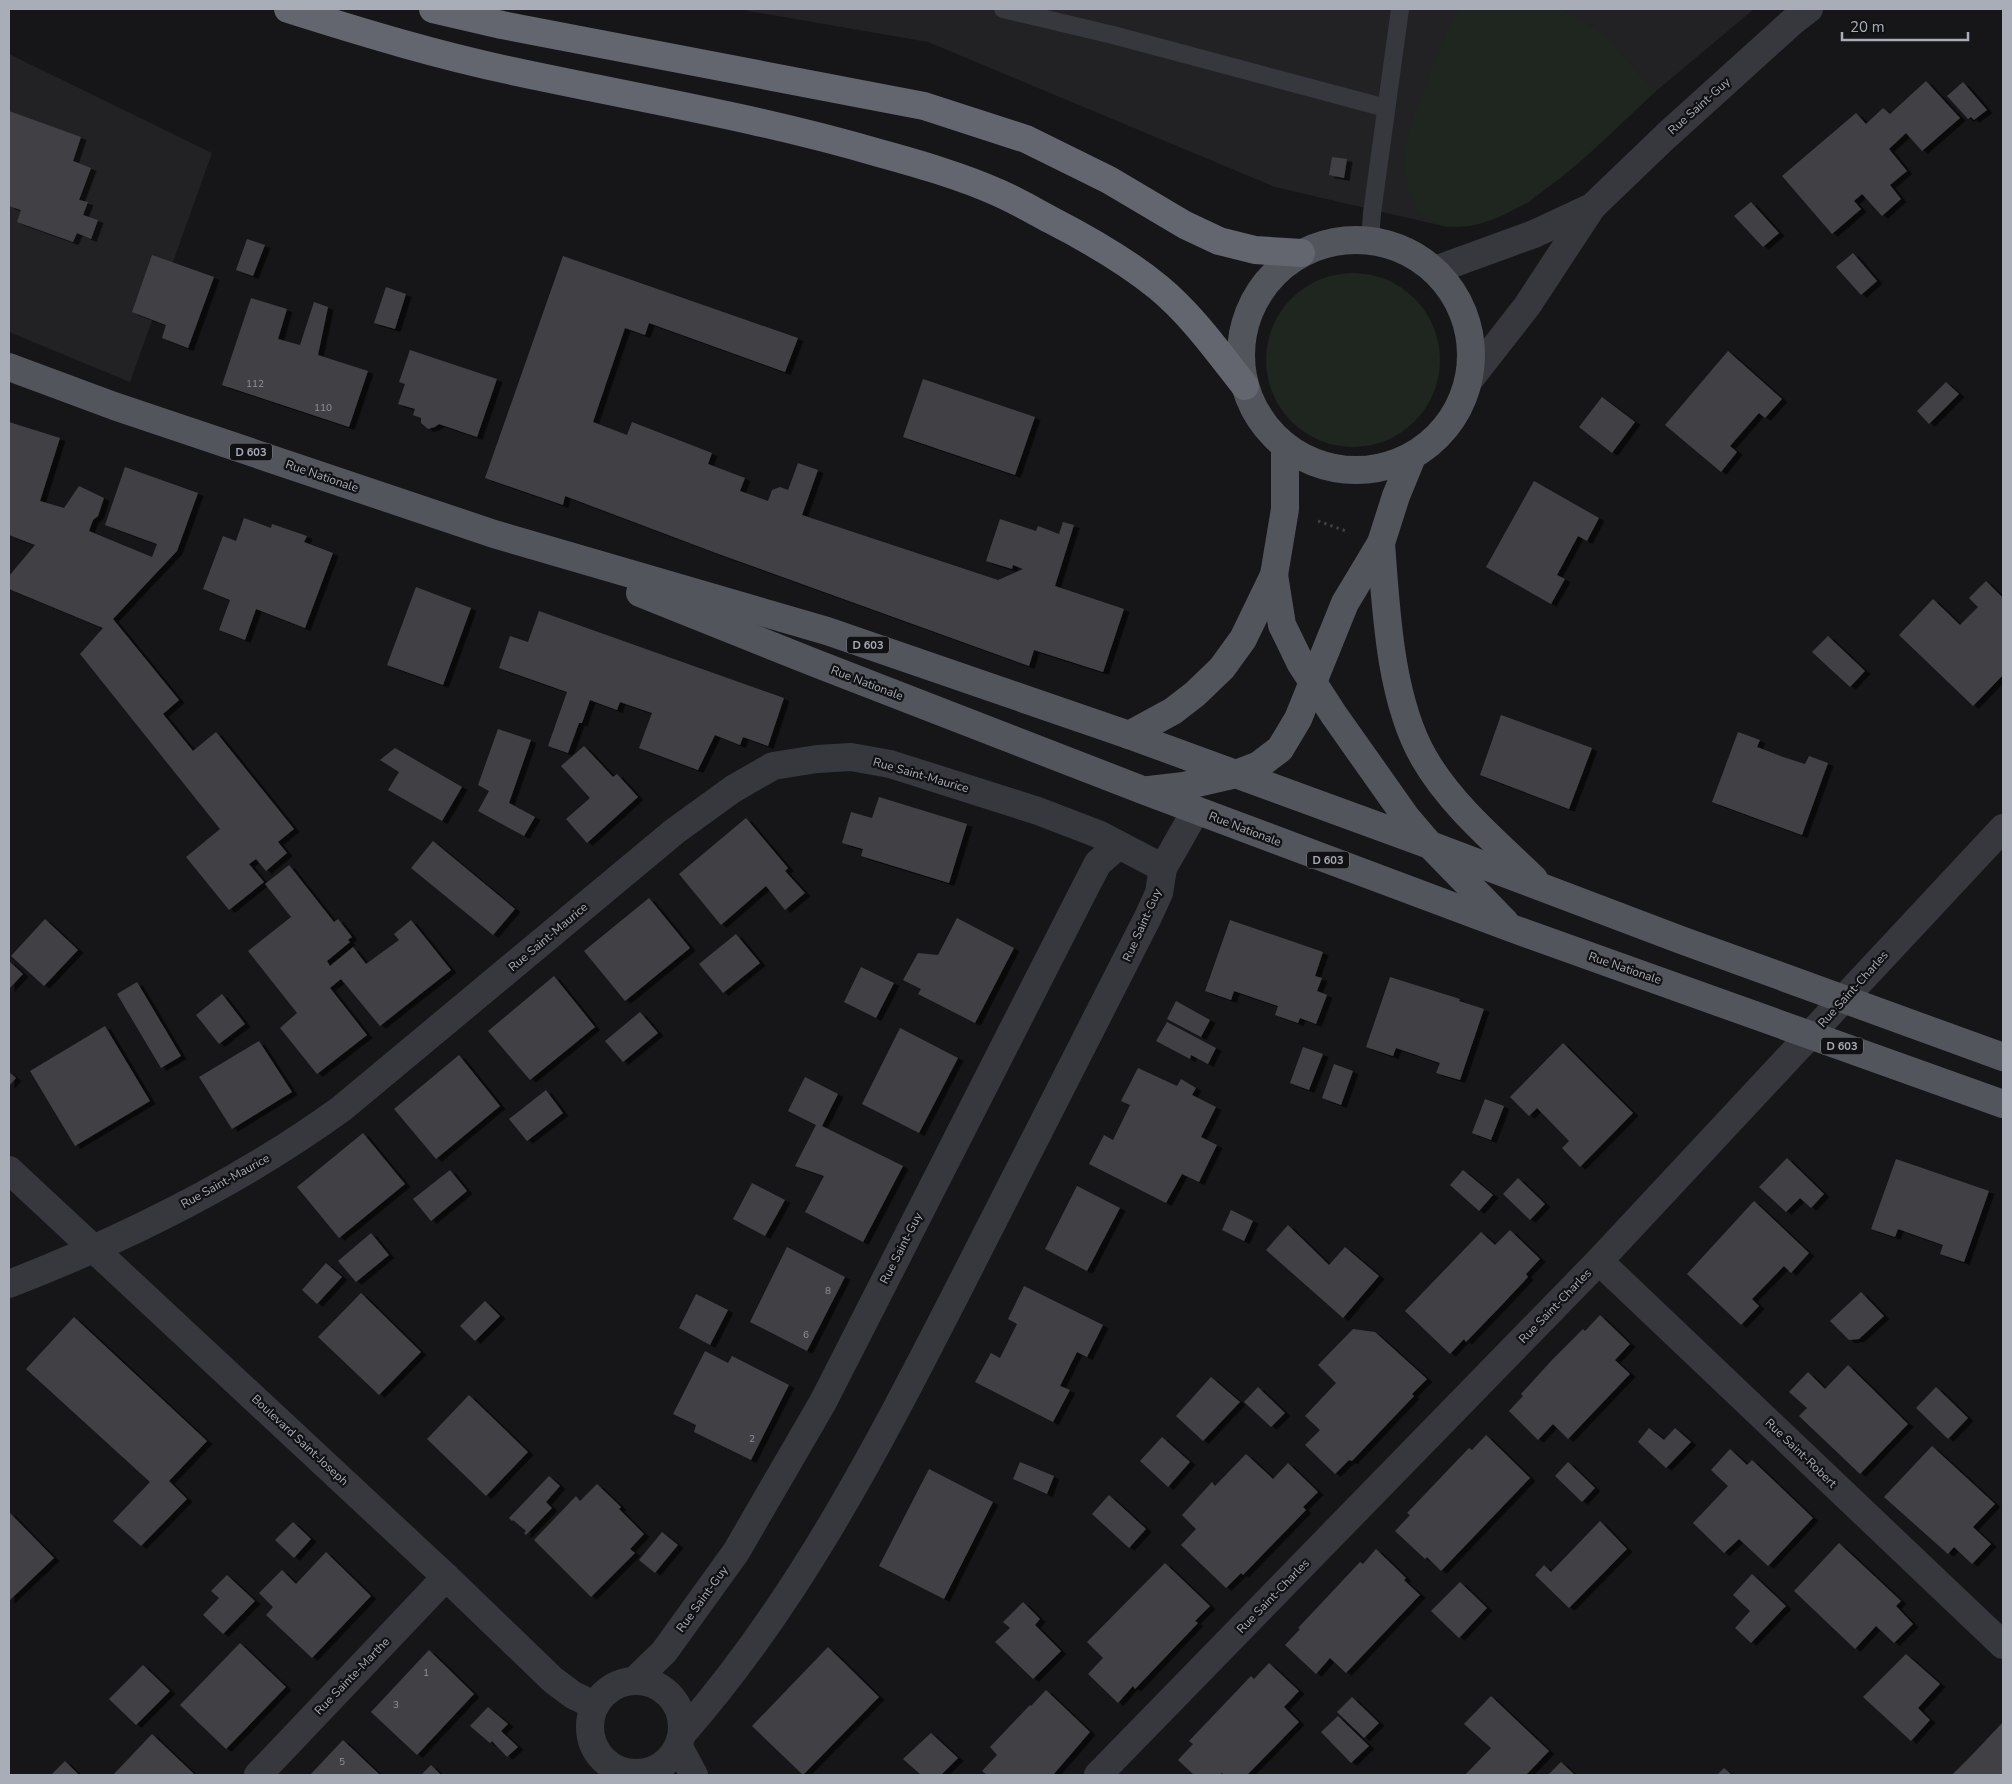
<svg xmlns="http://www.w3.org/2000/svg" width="2012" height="1784" font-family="'Nunito Sans',sans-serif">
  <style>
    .built { fill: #222225 }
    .green { fill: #1e261f }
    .building { fill: #404145; filter: url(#shadow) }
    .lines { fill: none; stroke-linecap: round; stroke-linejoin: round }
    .path { stroke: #3d3f44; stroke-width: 3; stroke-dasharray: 2.5 4; stroke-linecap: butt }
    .service { stroke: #37383d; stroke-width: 18 }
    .minor { stroke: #37383d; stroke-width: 28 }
    .primary { stroke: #53555c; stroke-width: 28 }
    .motorway { stroke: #63666e; stroke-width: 28 }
    .labels { text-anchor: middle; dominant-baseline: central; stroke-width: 4.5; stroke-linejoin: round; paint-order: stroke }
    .number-label { font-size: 10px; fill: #8e929b }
    .shield { fill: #111113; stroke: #7b7e86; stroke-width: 1 }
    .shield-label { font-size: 11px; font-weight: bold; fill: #a8adb8 }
    .street-label { font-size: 12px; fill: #a8adb8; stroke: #111113 }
  </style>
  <defs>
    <filter id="shadow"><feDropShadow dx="5.5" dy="3" stdDeviation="0" flood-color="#0009"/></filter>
  </defs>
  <rect width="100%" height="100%" fill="#161618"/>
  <g class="built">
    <polygon points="737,9 1754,9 1655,92 1571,168 1529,202 1499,217 1473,225 1447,227 1275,187 928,42"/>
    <polygon points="9,54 212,153 130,382 9,332"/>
  </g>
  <g class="green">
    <path d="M1460,9H1560L1602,33L1655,92C1607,136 1538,211 1474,225C1460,228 1447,227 1434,222C1400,207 1402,153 1411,123C1416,107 1424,90 1430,74C1438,51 1446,29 1460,9Z"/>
    <circle cx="1353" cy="360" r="87"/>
  </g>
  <g class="building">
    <polygon points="1926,81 1960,118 1922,151 1906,133 1889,149 1907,171 1890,185 1901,199 1882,216 1862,194 1854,201 1861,209 1832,234 1782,176 1856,113 1866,124 1883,108 1890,114"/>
    <polygon points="1963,82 1987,110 1974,120 1971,117 1968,119 1947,96"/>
    <polygon points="9,111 81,137 73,161 91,168 79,200 88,202 83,215 98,220 91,239 77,233 73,242 17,222 21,210 9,206"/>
    <polygon points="1332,157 1347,159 1344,178 1329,175"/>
    <polygon points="1751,202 1779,233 1763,247 1734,216"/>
    <polygon points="247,239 265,245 253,276 236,270"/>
    <polygon points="1853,253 1877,281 1861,295 1836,267"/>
    <polygon points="152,255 214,277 188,348 162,338 166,325 132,312"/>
    <polygon points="563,256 798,338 785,372 649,323 645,335 625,328 593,422 627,435 632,422 712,453 708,464 745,478 740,491 768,501 772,490 780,487 788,490 798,463 818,470 802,515 998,580 1023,569 1013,565 1012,569 986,561 1000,519 1036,531 1038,526 1059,534 1063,522 1074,525 1055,586 1124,609 1103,672 1034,650 1029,666 716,553 565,496 563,505 485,478"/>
    <polygon points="386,287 406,294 395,329 374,323"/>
    <polygon points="251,298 287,309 278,339 300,345 314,302 328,307 318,355 368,371 349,427 222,385"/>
    <polygon points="410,350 497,379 477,437 439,424 435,427 428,429 421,423 421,418 413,415 415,409 398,404 405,384 399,382"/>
    <polygon points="1728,351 1782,399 1765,418 1759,413 1730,446 1737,452 1721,472 1665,425"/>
    <polygon points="923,379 1035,417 1015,475 903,437"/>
    <polygon points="1946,382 1959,394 1929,424 1917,411"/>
    <polygon points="1602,397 1635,422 1612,453 1579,427"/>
    <polygon points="9,422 60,438 40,501 64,508 79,486 104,498 98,516 93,520 89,531 152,557 157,544 105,525 125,467 198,493 177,551 113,619 179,700 163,714 193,751 216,732 294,829 278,842 287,853 266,871 256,859 249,864 264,882 229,910 186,857 220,829 80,654 103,628 9,589 9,576 35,545 9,535"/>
    <polygon points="1534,481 1599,518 1587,541 1578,536 1557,575 1565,579 1551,604 1486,567"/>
    <polygon points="244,518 271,528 272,524 307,536 304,542 333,553 305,628 256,609 245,640 219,630 230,600 203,589 223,536 236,541"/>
    <polygon points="1986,581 2003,598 2003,675 1973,706 1899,635 1933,599 1960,625 1978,607 1969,598"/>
    <polygon points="416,587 471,608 443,685 387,665"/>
    <polygon points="539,611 784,698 768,746 743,737 740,745 715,735 698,770 639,748 652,713 620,702 617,710 590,700 582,723 579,723 568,753 548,746 567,692 499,668 510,636 528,642"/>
    <polygon points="1828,636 1865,671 1850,687 1812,652"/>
    <polygon points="1501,715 1592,748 1569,809 1480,775"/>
    <polygon points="498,729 531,740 509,803 535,817 524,836 478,811 489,791 478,785"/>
    <polygon points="1738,732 1760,740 1757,747 1783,757 1805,764 1809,756 1828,763 1802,835 1712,802"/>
    <polygon points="584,746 613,777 617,774 638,797 587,843 566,819 590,798 561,766"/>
    <polygon points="395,748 462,787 442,821 388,790 399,772 380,760"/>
    <polygon points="879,797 967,824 949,883 861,856 863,849 842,843 851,812 872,818"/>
    <polygon points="746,818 788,868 785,871 805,893 785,910 766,886 721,925 679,874"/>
    <polygon points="433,841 515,909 493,935 411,868"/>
    <polygon points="289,865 334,922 338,919 352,937 348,940 350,942 327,961 330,966 353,947 366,964 399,940 394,934 411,920 451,970 380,1026 341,979 330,988 367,1035 317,1074 280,1028 297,1013 248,951 291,917 265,884"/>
    <polygon points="649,898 690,948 625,1001 584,951"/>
    <polygon points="957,918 1014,948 975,1023 918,994 921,989 903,980 918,953 938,955"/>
    <polygon points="45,919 78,950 44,986 11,956"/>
    <polygon points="1230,920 1323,952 1315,976 1322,978 1317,991 1327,995 1316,1024 1300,1018 1298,1023 1275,1015 1278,1006 1234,991 1231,1000 1205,991"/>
    <polygon points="736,934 760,963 723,993 699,964"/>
    <polygon points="9,961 23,974 9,989"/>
    <polygon points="861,967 894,983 876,1018 844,1002"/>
    <polygon points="554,976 595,1027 530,1080 488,1031"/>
    <polygon points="1390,977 1460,999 1459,1001 1484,1009 1460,1080 1436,1073 1440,1063 1396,1048 1393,1056 1366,1047"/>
    <polygon points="137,982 181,1056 161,1068 117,994"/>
    <polygon points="222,994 245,1024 219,1044 196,1015"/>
    <polygon points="1176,1001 1210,1020 1201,1037 1167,1019"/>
    <polygon points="640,1012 658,1033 623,1062 605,1041"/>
    <polygon points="1167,1022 1216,1048 1208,1064 1191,1055 1190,1059 1156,1041"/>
    <polygon points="105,1026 150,1101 75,1146 30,1071"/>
    <polygon points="900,1028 958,1058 919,1133 862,1104"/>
    <polygon points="259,1041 292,1092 232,1129 199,1077"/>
    <polygon points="1563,1043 1633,1113 1580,1167 1562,1148 1569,1141 1537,1108 1529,1116 1510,1097"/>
    <polygon points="1303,1047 1323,1054 1309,1090 1290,1083"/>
    <polygon points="459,1055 500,1106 436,1159 394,1109"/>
    <polygon points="1334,1064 1353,1071 1341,1105 1322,1098"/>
    <polygon points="1138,1068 1177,1086 1181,1079 1196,1088 1192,1095 1216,1107 1201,1137 1217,1145 1199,1182 1182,1174 1166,1203 1089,1164 1104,1135 1113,1140 1130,1105 1121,1101"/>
    <polygon points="9,1072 16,1078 9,1086"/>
    <polygon points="805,1077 838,1094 822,1126 903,1166 863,1242 805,1212 824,1176 795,1166 816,1125 788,1111"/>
    <polygon points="546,1090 563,1113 527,1141 509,1119"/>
    <polygon points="1485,1099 1504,1106 1491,1140 1472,1133"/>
    <polygon points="363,1133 405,1184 339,1238 297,1187"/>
    <polygon points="1787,1158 1824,1194 1811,1208 1800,1198 1786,1212 1759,1187"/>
    <polygon points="1896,1159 1989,1191 1964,1262 1940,1254 1943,1245 1898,1229 1895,1237 1871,1229"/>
    <polygon points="450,1170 467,1191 431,1221 413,1199"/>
    <polygon points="1463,1170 1493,1195 1479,1211 1450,1185"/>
    <polygon points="1518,1178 1545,1204 1530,1220 1503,1194"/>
    <polygon points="752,1183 785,1200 765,1236 733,1219"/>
    <polygon points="1077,1186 1120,1208 1087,1271 1045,1249"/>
    <polygon points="1754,1201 1809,1253 1791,1273 1784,1266 1752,1299 1759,1306 1741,1325 1687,1274"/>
    <polygon points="1231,1210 1253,1221 1244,1241 1222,1230"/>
    <polygon points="1288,1225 1329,1265 1345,1247 1379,1276 1343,1318 1266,1250"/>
    <polygon points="1510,1230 1540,1259 1526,1274 1528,1277 1498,1309 1466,1342 1464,1339 1450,1354 1405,1311 1481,1232 1495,1245"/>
    <polygon points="371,1233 389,1255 356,1282 338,1261"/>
    <polygon points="787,1247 845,1277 807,1351 750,1322"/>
    <polygon points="326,1263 342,1277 317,1304 302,1290"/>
    <polygon points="1024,1286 1103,1325 1087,1357 1077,1352 1060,1386 1070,1390 1053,1422 975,1382 991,1353 1000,1358 1017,1324 1008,1319"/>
    <polygon points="1861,1292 1884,1316 1859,1339 1849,1340 1830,1321"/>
    <polygon points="361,1293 421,1352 379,1395 318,1337"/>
    <polygon points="696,1294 728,1310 710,1345 679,1328"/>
    <polygon points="485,1301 500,1316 475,1341 460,1326"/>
    <polygon points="1600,1315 1630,1344 1615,1360 1630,1374 1568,1439 1553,1424 1538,1440 1509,1411 1523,1396 1521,1394 1552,1360 1583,1329 1585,1331"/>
    <polygon points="74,1317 207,1441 169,1481 187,1499 141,1546 113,1521 150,1482 26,1369"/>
    <polygon points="1353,1329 1375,1332 1427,1379 1412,1394 1414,1396 1352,1461 1349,1460 1335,1474 1305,1445 1320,1430 1305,1416 1336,1383 1318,1365"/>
    <polygon points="705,1351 728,1363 732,1356 789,1385 751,1460 694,1432 696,1425 673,1414"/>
    <polygon points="1848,1365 1908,1424 1860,1474 1799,1416 1807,1408 1789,1392 1808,1372 1825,1389"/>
    <polygon points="1211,1377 1240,1402 1203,1441 1176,1416"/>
    <polygon points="1258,1387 1285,1413 1271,1427 1244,1402"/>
    <polygon points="1936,1387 1968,1418 1948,1439 1916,1408"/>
    <polygon points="469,1395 528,1452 486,1496 427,1439"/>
    <polygon points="1649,1428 1664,1440 1675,1428 1691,1442 1666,1468 1638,1442"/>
    <polygon points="1486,1435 1530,1478 1441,1571 1427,1557 1425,1559 1395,1531 1410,1515 1407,1513 1469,1448 1472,1450"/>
    <polygon points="1162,1437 1190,1462 1168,1487 1140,1461"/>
    <polygon points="1932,1446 1995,1504 1973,1527 1991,1544 1972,1564 1954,1547 1948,1554 1884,1497"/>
    <polygon points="1730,1449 1747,1465 1752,1460 1813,1518 1768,1566 1739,1539 1724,1553 1693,1523 1728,1486 1711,1470"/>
    <polygon points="1246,1454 1273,1479 1288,1463 1318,1492 1303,1507 1306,1510 1243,1575 1241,1573 1226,1588 1181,1545 1196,1529 1182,1515 1212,1482 1215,1486"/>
    <polygon points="1020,1462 1054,1476 1047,1494 1013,1479"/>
    <polygon points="1568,1462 1595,1488 1582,1502 1555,1476"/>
    <polygon points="929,1469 993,1502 944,1599 879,1566"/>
    <polygon points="549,1476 560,1486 546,1502 552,1508 526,1535 524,1533 526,1531 513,1520 512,1521 509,1518"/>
    <polygon points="597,1484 621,1507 619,1509 644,1534 630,1549 635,1553 591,1597 534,1540 576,1496 580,1501"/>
    <polygon points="1109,1495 1146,1529 1129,1548 1092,1514"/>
    <polygon points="9,1512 54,1558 9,1601"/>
    <polygon points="1600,1521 1627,1549 1569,1608 1535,1575 1544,1565 1551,1572"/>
    <polygon points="293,1522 311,1539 294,1558 275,1540"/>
    <polygon points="662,1532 678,1545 655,1573 639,1560"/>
    <polygon points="1839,1543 1901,1601 1896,1606 1913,1624 1894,1643 1876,1626 1855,1649 1794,1591"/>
    <polygon points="1376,1549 1406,1578 1404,1580 1420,1595 1346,1673 1330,1658 1316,1674 1285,1645 1300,1629 1298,1628 1360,1562 1363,1564"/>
    <polygon points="326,1552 371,1596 312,1658 266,1615 273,1607 259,1593 282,1570 296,1584"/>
    <polygon points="1165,1563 1210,1606 1195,1621 1198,1623 1135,1689 1133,1686 1118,1703 1088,1674 1103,1658 1087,1642"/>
    <polygon points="1752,1574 1786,1606 1751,1643 1735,1628 1750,1611 1733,1595"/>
    <polygon points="227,1575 255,1601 223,1634 203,1615 219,1598 211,1591"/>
    <polygon points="1460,1582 1487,1608 1459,1638 1431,1611"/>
    <polygon points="1023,1602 1040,1619 1035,1625 1061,1651 1033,1679 995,1642 1010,1628 1003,1622"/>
    <polygon points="240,1643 286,1687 226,1749 180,1705"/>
    <polygon points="828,1647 879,1697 803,1775 752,1726"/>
    <polygon points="429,1650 474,1694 417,1755 371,1712"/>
    <polygon points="1906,1654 1940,1684 1918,1708 1930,1720 1911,1741 1863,1697"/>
    <polygon points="1269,1663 1299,1691 1284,1707 1299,1722 1247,1775 1224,1775 1222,1773 1219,1775 1194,1775 1178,1760 1193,1744 1189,1741 1251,1676 1254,1679"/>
    <polygon points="143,1665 170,1691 136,1725 109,1699"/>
    <polygon points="1046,1690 1090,1732 1053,1775 987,1775 982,1771 997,1755 990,1747 1030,1705 1031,1706"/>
    <polygon points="1491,1696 1549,1751 1526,1775 1465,1775 1491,1748 1464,1724"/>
    <polygon points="1352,1697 1379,1723 1364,1738 1337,1712"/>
    <polygon points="488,1707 508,1724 501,1731 518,1747 507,1757 492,1741 490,1743 470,1726"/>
    <polygon points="1338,1716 1369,1746 1351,1763 1321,1732"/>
    <polygon points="2003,1722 2003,1775 1952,1775 1970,1757"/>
    <polygon points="931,1733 958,1758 941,1775 921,1775 903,1759"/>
    <polygon points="152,1734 195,1775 113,1775"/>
    <polygon points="343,1740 380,1775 310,1775"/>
    <polygon points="65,1761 79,1775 51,1775"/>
    <polygon points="1561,1762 1575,1775 1548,1775"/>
    <polygon points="431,1765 441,1775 421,1775"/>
    <polygon points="1724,1768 1732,1775 1717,1775"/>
  </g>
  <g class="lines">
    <polyline class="path" points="1318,521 1346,531"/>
    <g class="service">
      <polyline points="1003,9 1113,35 1386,108"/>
      <polyline points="1370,240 1372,213 1400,9"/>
      <polyline points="609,1775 615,1768"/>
    </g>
    <g class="minor">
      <polyline points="1435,270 1534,234 1592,207"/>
      <polyline points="1470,379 1527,306 1592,207 1666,136 1792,22 1809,9"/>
      <polyline points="9,1170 446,1577 553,1680 573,1695 594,1705"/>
      <polyline points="1599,1261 2003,1645"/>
      <path d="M9,1284C125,1239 240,1182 341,1109L675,831L733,789L773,766L817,759L851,757L890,764L1038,811L1098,834L1163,868"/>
      <polyline points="635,1680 664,1652 736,1552 823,1402 1086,886 1098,863 1119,845"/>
      <circle cx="636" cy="1727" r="46"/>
      <path d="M683,1733C798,1602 878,1446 957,1292C1021,1167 1084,1042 1148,917L1159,893L1163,868L1196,810"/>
      <polyline points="679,1747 694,1775"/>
      <polyline points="258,1775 446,1577"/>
      <polyline points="1098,1775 1599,1261 2003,828"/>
    </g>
    <g class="primary">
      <circle cx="1356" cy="355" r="115"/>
      <polyline points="9,367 114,406 494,534 827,631 1129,735 1430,845 1681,940 2003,1057"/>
      <path d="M1381,543C1386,611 1390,699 1424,758C1451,805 1496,842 1534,879"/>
      <polyline points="1274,575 1282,625 1301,664 1334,715 1406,817 1430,845 1505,922"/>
      <polyline points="640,593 815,663 1145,791 1511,928 2003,1104"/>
      <polyline points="1129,735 1173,711 1195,694 1222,668 1243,639 1274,575 1285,509 1285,447"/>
      <polyline points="1149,790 1184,786 1236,774 1259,765 1280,749 1298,719 1345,603 1381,543 1396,496 1412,457"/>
    </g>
    <g class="motorway">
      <path d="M288,9C364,33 440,56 517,72C638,98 760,118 879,153C919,164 961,176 999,193C1017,201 1034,211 1051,220C1088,239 1125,260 1158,287C1192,315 1218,352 1245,386"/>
      <polyline points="433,9 502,25 924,106 1026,139 1109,180 1185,225 1219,241 1255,250 1301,253"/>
    </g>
  </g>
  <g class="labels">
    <g class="number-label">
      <text x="255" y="384">112</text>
      <text x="323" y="408">110</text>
      <text x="828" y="1291">8</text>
      <text x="806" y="1335">6</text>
      <text x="752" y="1439">2</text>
      <text x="426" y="1673">1</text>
      <text x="396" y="1705">3</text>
      <text x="342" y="1762">5</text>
    </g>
    <g class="shield">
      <rect x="230" y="443.5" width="42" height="17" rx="4"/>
      <rect x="847" y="636.5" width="42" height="17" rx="4"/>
      <rect x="1307" y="851.5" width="42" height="17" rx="4"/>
      <rect x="1821" y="1037.5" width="42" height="17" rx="4"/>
    </g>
    <g class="shield-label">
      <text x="251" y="452">D 603</text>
      <text x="868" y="645">D 603</text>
      <text x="1328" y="860">D 603</text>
      <text x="1842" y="1046">D 603</text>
    </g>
    <g class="street-label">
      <text transform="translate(1699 106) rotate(-42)">Rue Saint-Guy</text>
      <text transform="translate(322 476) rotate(19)">Rue Nationale</text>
      <text transform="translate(867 683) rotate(21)">Rue Nationale</text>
      <text transform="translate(921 775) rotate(16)">Rue Saint-Maurice</text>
      <text transform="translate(1245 829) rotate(21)">Rue Nationale</text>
      <text transform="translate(1142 925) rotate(-66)">Rue Saint-Guy</text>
      <text transform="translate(548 937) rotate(-40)">Rue Saint-Maurice</text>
      <text transform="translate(1625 968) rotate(19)">Rue Nationale</text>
      <text transform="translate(1853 989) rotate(-48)">Rue Saint-Charles</text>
      <text transform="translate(225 1181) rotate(-29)">Rue Saint-Maurice</text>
      <text transform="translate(901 1248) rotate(-63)">Rue Saint-Guy</text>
      <text transform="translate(1555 1306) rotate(-46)">Rue Saint-Charles</text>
      <text transform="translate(300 1440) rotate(43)">Boulevard Saint-Joseph</text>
      <text transform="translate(1801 1453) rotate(44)">Rue Saint-Robert</text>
      <text transform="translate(1273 1596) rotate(-46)">Rue Saint-Charles</text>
      <text transform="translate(702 1599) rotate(-54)">Rue Saint-Guy</text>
      <text transform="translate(352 1676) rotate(-46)">Rue Sainte-Marthe</text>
    </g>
  </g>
  <rect width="2012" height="1784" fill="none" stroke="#a8adb8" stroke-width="20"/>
  <path d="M1842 32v8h126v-8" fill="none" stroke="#a8adb8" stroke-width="2.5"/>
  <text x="1850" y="32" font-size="15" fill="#a8adb8" stroke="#111113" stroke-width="4" paint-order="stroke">20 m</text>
</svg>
